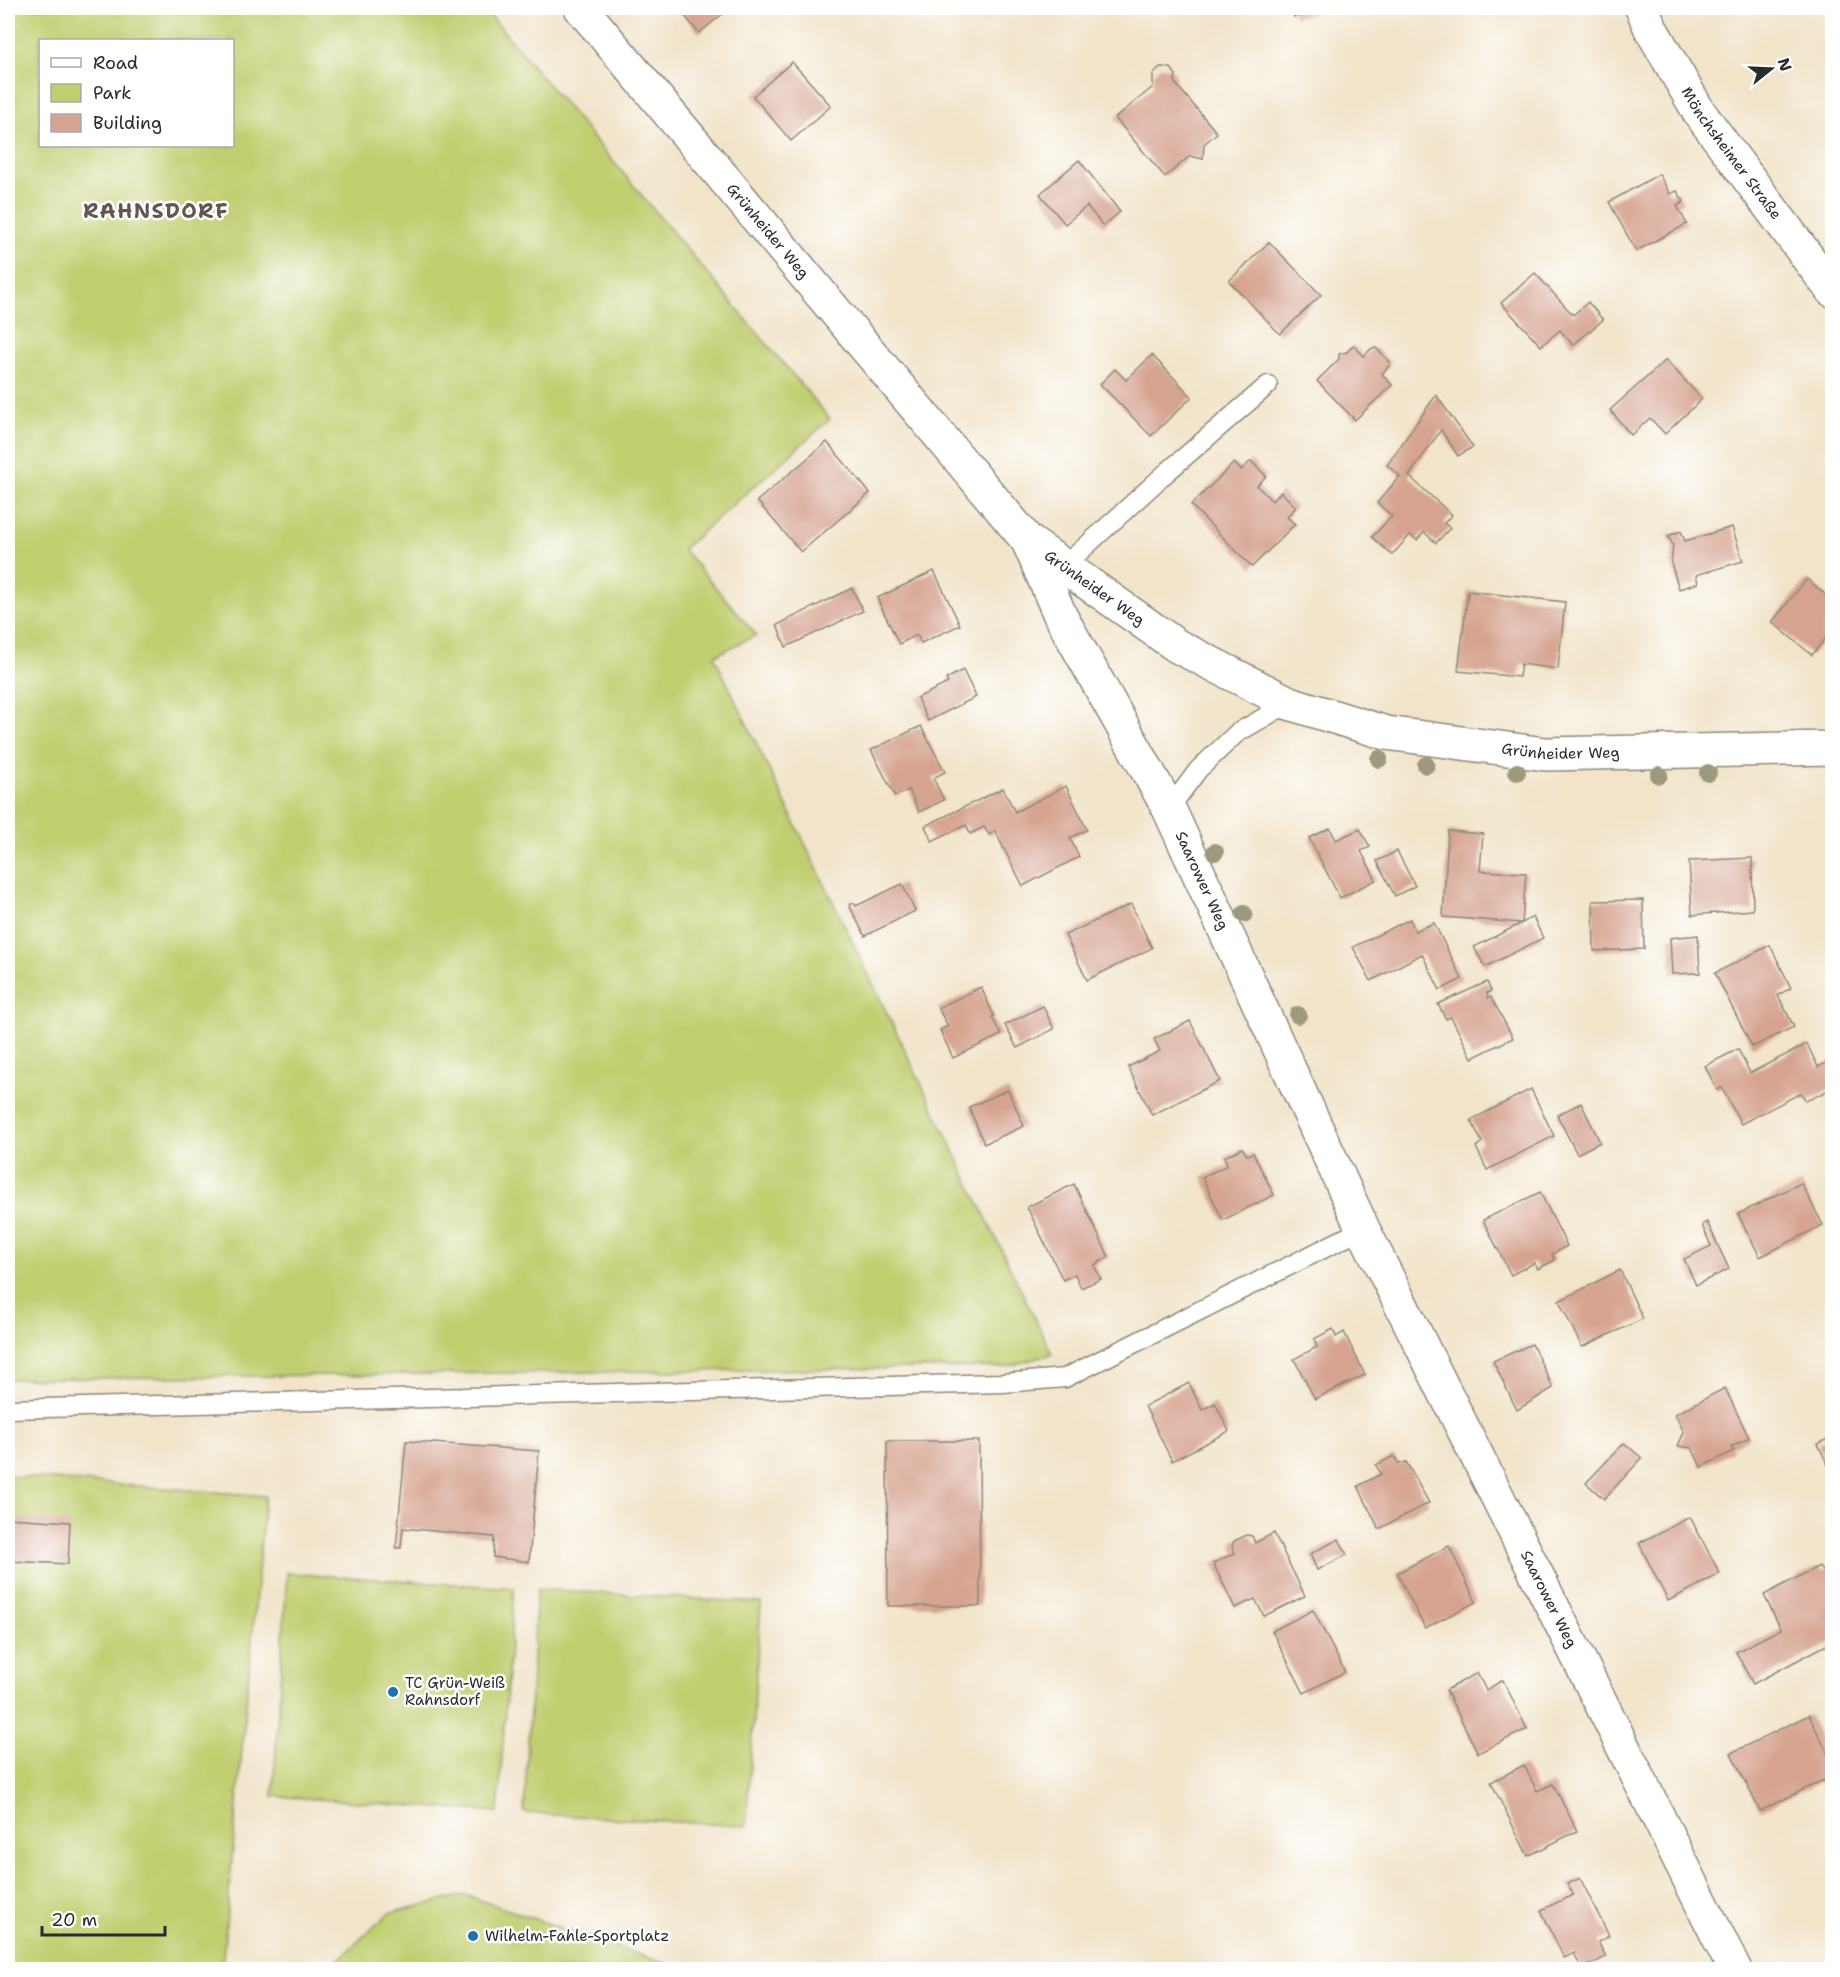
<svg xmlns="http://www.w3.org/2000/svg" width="1840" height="1977" font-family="'Shantell Sans',sans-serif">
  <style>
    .green { fill: #c1ce70; stroke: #767c4e; stroke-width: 1.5; fill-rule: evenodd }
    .building { fill: #d5a38f }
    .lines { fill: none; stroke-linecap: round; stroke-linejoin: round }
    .service-casing { stroke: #8e887a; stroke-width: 21 }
    .minor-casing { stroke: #8e887a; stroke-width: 36 }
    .service { stroke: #fff; stroke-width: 18 }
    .minor { stroke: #fff; stroke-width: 33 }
    .tree { fill: #9d997e }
    .poi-dot { fill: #1f6fb2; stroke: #fff; stroke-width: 2 }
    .labels { text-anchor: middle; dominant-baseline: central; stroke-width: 5; stroke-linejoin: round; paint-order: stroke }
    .street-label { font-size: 15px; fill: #2b2b2b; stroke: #fff }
    .poi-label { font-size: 15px; fill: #2b2b2b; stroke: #fff; text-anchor: start }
    .district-label { font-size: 21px; font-weight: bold; letter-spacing: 1.5px; fill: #66554e; stroke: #fff }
  </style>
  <rect width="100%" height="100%" fill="#fff"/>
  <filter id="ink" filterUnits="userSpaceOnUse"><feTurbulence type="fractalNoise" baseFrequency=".0167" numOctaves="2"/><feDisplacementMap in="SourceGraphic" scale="12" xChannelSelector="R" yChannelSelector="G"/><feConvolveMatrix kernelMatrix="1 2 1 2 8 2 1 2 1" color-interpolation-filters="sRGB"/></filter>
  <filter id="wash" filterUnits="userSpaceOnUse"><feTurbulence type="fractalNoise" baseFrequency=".008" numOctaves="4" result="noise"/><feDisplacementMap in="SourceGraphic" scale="24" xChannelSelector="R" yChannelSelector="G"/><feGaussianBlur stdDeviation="1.35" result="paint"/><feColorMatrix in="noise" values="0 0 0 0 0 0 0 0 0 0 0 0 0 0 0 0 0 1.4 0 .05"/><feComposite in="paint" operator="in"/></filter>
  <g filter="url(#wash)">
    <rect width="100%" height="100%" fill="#f1e4c9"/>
    <g class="green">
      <path d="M8,8H484L830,419L683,549L756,635L714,656L1052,1354L1006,1367L8,1379ZM40,40H232V146H40Z"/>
      <polygon points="8,1476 265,1496 222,1969 8,1969"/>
      <polygon points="287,1573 514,1588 498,1812 273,1796"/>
      <polygon points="537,1589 761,1603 746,1826 524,1813"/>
      <polygon points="465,1895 681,1969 328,1969 389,1913"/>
    </g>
    <g id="blocks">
      <g class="building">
        <polygon points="678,8 730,8 699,33"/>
        <polygon points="1292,8 1337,8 1337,9 1294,17"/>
        <polygon points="1826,8 1832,8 1832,16 1829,17"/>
        <polygon points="792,62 831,106 791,141 753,96"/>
        <polygon points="1160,67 1171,68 1176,75 1175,83 1217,133 1204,144 1203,159 1190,156 1165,177 1115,118 1153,87 1153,74"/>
        <polygon points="1079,160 1120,212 1103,226 1087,206 1065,224 1040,194"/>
        <polygon points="1659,174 1670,194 1677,191 1684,202 1677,206 1687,224 1636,251 1609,202"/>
        <polygon points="1269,242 1321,295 1280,334 1229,281"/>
        <polygon points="1535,273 1573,315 1588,302 1603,320 1573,345 1560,330 1541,346 1501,303"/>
        <polygon points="1353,345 1364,356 1372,348 1376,348 1390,362 1389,366 1382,374 1392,385 1355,420 1317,381 1339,359 1339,354 1347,352"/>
        <polygon points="1152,355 1192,397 1151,436 1100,384 1115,369 1126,380"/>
        <polygon points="1666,360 1702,399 1665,434 1650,418 1631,435 1610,410"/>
        <polygon points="1436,395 1473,447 1458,456 1441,430 1409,476 1452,515 1444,523 1450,528 1436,543 1424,532 1417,540 1410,535 1392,555 1372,537 1392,516 1377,503 1400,476 1387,465"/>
        <polygon points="827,442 870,493 801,552 757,501"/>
        <polygon points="1251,461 1266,476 1257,486 1272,501 1281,492 1296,507 1287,517 1295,524 1252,567 1191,505 1234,463 1241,470"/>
        <polygon points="1732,527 1743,561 1696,575 1698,583 1679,589 1671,563 1673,546 1668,536 1681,531 1685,541"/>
        <polygon points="934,571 960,625 921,643 917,635 899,644 877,598"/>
        <polygon points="1807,579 1832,600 1832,631 1812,655 1772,622"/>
        <polygon points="852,588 863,611 786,647 777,625"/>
        <polygon points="1468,591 1565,602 1558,669 1521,664 1519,677 1458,671"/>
        <polygon points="963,670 976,697 928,721 917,698 948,683 946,679"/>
        <polygon points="921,726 945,772 933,778 944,800 919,812 909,790 895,796 871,750"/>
        <polygon points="1066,786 1087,830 1070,838 1079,857 1023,886 995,831 989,835 984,827 970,834 966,825 932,841 925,826 1003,788 1015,812"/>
        <polygon points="1330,828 1336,840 1360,829 1370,847 1361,851 1376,880 1340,898 1309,838"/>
        <polygon points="1448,831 1483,834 1480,871 1526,873 1522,923 1533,917 1543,938 1485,967 1474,947 1522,923 1443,917"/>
        <polygon points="1397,851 1415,886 1395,896 1377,861"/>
        <polygon points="1752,858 1753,910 1692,915 1689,861"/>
        <polygon points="902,884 915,911 865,936 849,905 854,903 856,906"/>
        <polygon points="1643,900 1644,949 1594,951 1593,901"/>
        <polygon points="1131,904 1152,948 1087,980 1065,935"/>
        <polygon points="1410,919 1415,931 1434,923 1462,979 1440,990 1422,954 1371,981 1353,947"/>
        <polygon points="1698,935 1700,973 1672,974 1670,938"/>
        <polygon points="1770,945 1791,988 1778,995 1794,1027 1752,1047 1715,973"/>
        <polygon points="1487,982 1491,991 1487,993 1488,998 1491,997 1513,1038 1472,1058 1451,1017 1446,1019 1438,1004"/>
        <polygon points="981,987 994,1016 992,1017 1001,1035 953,1058 940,1030 948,1026 938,1008"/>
        <polygon points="1043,1006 1054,1029 1017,1048 1005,1025"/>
        <polygon points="1190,1021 1220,1081 1152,1115 1128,1067 1160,1051 1154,1039"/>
        <polygon points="1807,1044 1818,1067 1832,1060 1832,1096 1829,1090 1806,1101 1801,1093 1741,1124 1722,1088 1717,1090 1705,1066 1738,1049 1750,1073"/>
        <polygon points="1531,1089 1554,1136 1487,1170 1476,1147 1482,1142 1471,1120"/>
        <polygon points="1008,1090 1024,1126 984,1144 969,1107"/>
        <polygon points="1581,1103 1600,1142 1577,1154 1557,1115"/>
        <polygon points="1242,1148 1247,1155 1253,1153 1274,1195 1223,1220 1202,1177 1228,1165 1224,1157"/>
        <polygon points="1801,1183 1823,1225 1760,1257 1738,1214"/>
        <polygon points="1074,1184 1109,1257 1094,1265 1101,1279 1081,1288 1075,1274 1063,1280 1027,1207"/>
        <polygon points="1540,1192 1567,1246 1552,1254 1555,1260 1538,1269 1534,1263 1511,1275 1483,1220"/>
        <polygon points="1707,1222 1729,1269 1696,1285 1684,1259 1711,1246 1702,1225"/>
        <polygon points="1620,1270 1643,1319 1582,1347 1559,1301"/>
        <polygon points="1333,1329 1336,1337 1344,1332 1365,1375 1315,1399 1294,1359 1317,1347 1314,1339"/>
        <polygon points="1532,1344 1553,1388 1517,1410 1493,1361"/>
        <polygon points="1189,1383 1202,1410 1215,1403 1229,1431 1172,1461 1145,1406"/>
        <polygon points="1725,1388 1749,1438 1731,1447 1734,1451 1701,1467 1692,1448 1678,1446 1684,1432 1675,1414"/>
        <polygon points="1832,1437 1832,1474 1818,1444"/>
        <polygon points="406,1441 539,1451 529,1562 493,1557 494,1537 403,1528 401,1548 396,1548"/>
        <polygon points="887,1441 979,1441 980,1606 888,1606"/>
        <polygon points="1624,1443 1642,1458 1604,1499 1586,1483"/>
        <polygon points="1394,1456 1399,1464 1406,1462 1429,1503 1379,1529 1358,1486 1381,1474 1376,1465"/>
        <polygon points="1690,1517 1720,1574 1668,1601 1639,1543"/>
        <polygon points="8,1518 70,1522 68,1564 8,1561"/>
        <polygon points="1274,1533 1305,1596 1264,1616 1255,1599 1235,1608 1213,1563 1235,1553 1232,1546 1234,1541 1247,1535 1252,1536 1255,1543"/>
        <polygon points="1339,1539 1347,1555 1317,1570 1310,1554"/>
        <polygon points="1449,1546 1476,1602 1425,1628 1397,1573"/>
        <polygon points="1819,1566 1822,1571 1830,1567 1832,1572 1832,1642 1753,1684 1736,1652 1781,1629 1764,1595"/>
        <polygon points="1313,1610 1345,1672 1304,1693 1272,1631"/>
        <polygon points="1477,1673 1486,1690 1503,1680 1527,1729 1478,1753 1446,1690"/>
        <polygon points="1809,1715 1832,1763 1832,1776 1760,1811 1731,1753"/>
        <polygon points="1524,1765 1537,1791 1553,1784 1577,1831 1528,1856 1491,1782"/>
        <polygon points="1580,1878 1609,1936 1598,1942 1606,1957 1582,1969 1574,1953 1564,1958 1541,1910 1573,1895 1567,1884"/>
      </g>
    </g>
  </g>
  <g filter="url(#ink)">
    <use href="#blocks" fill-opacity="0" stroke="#8e887a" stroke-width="1.5"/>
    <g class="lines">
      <g class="service-casing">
        <g id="service">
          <polyline points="1063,567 1166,473 1268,385"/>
          <polyline points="1169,809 1198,770 1237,733 1289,703"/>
          <polyline points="8,1409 1003,1383 1065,1378 1363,1229"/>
        </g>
      </g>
      <g class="minor-casing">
        <g id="minor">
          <path id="s1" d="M581,8L1028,541L1177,646L1289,703L1386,733L1545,754L1832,748"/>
          <path id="s2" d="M1642,8L1651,29L1699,112L1832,290"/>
          <path id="s3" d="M1028,541L1060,615L1169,809L1363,1229L1735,1970"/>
        </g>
      </g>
      <use href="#service" class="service"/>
      <use href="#minor" class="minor"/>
    </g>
    <g class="tree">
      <circle cx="1379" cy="759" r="9"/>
      <circle cx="1426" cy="765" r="9"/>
      <circle cx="1517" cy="772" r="9"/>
      <circle cx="1708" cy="773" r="9"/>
      <circle cx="1659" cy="775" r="9"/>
      <circle cx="1215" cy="852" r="9"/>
      <circle cx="1244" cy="914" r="9"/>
      <circle cx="1298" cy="1015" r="9"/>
    </g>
  </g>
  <g class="poi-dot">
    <circle cx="393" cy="1692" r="6"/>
    <circle cx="473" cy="1936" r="6"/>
  </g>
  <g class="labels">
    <g class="street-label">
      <text stroke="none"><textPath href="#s2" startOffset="171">Mönchsheimer Straße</textPath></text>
      <text stroke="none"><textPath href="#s1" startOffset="291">Grünheider Weg</textPath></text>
      <text stroke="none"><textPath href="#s1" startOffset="777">Grünheider Weg</textPath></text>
      <text stroke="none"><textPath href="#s1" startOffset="1281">Grünheider Weg</textPath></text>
      <text stroke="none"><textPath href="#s3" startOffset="382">Saarower Weg</textPath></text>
      <text stroke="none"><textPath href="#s3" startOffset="1180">Saarower Weg</textPath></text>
    </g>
    <g class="poi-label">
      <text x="405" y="1683">TC Grün-Weiß<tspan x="405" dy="17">Rahnsdorf</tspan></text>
      <text x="485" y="1936">Wilhelm-Fahle-Sportplatz</text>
    </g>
    <g class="district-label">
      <text x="156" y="211">RAHNSDORF</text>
    </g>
  </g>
  <rect width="1840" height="1977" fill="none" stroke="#fff" stroke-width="30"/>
  <rect x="39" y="39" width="195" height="108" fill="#ffffff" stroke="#aaaaaa" stroke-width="1.5"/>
  <rect x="51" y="58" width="30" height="9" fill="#ffffff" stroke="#aaaaaa" stroke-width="1.5"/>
  <text x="93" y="69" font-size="18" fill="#2b2b2b">Road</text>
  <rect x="51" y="84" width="30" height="18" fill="#c1ce70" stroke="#aaaaaa" stroke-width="1.5"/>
  <text x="93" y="99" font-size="18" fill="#2b2b2b">Park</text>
  <rect x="51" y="114" width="30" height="18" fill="#d5a38f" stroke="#aaaaaa" stroke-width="1.5"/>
  <text x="93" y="129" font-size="18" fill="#2b2b2b">Building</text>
  <g transform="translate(1771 69) rotate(72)" stroke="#ffffff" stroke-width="4.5" paint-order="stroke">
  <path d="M0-4.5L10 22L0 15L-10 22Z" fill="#2b2b2b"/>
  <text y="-9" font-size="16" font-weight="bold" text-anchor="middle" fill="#2b2b2b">N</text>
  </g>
  <path d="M42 1926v9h123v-9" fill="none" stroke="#2b2b2b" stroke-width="3"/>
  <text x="51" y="1926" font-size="18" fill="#2b2b2b" stroke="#ffffff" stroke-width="4.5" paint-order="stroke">20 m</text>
</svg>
